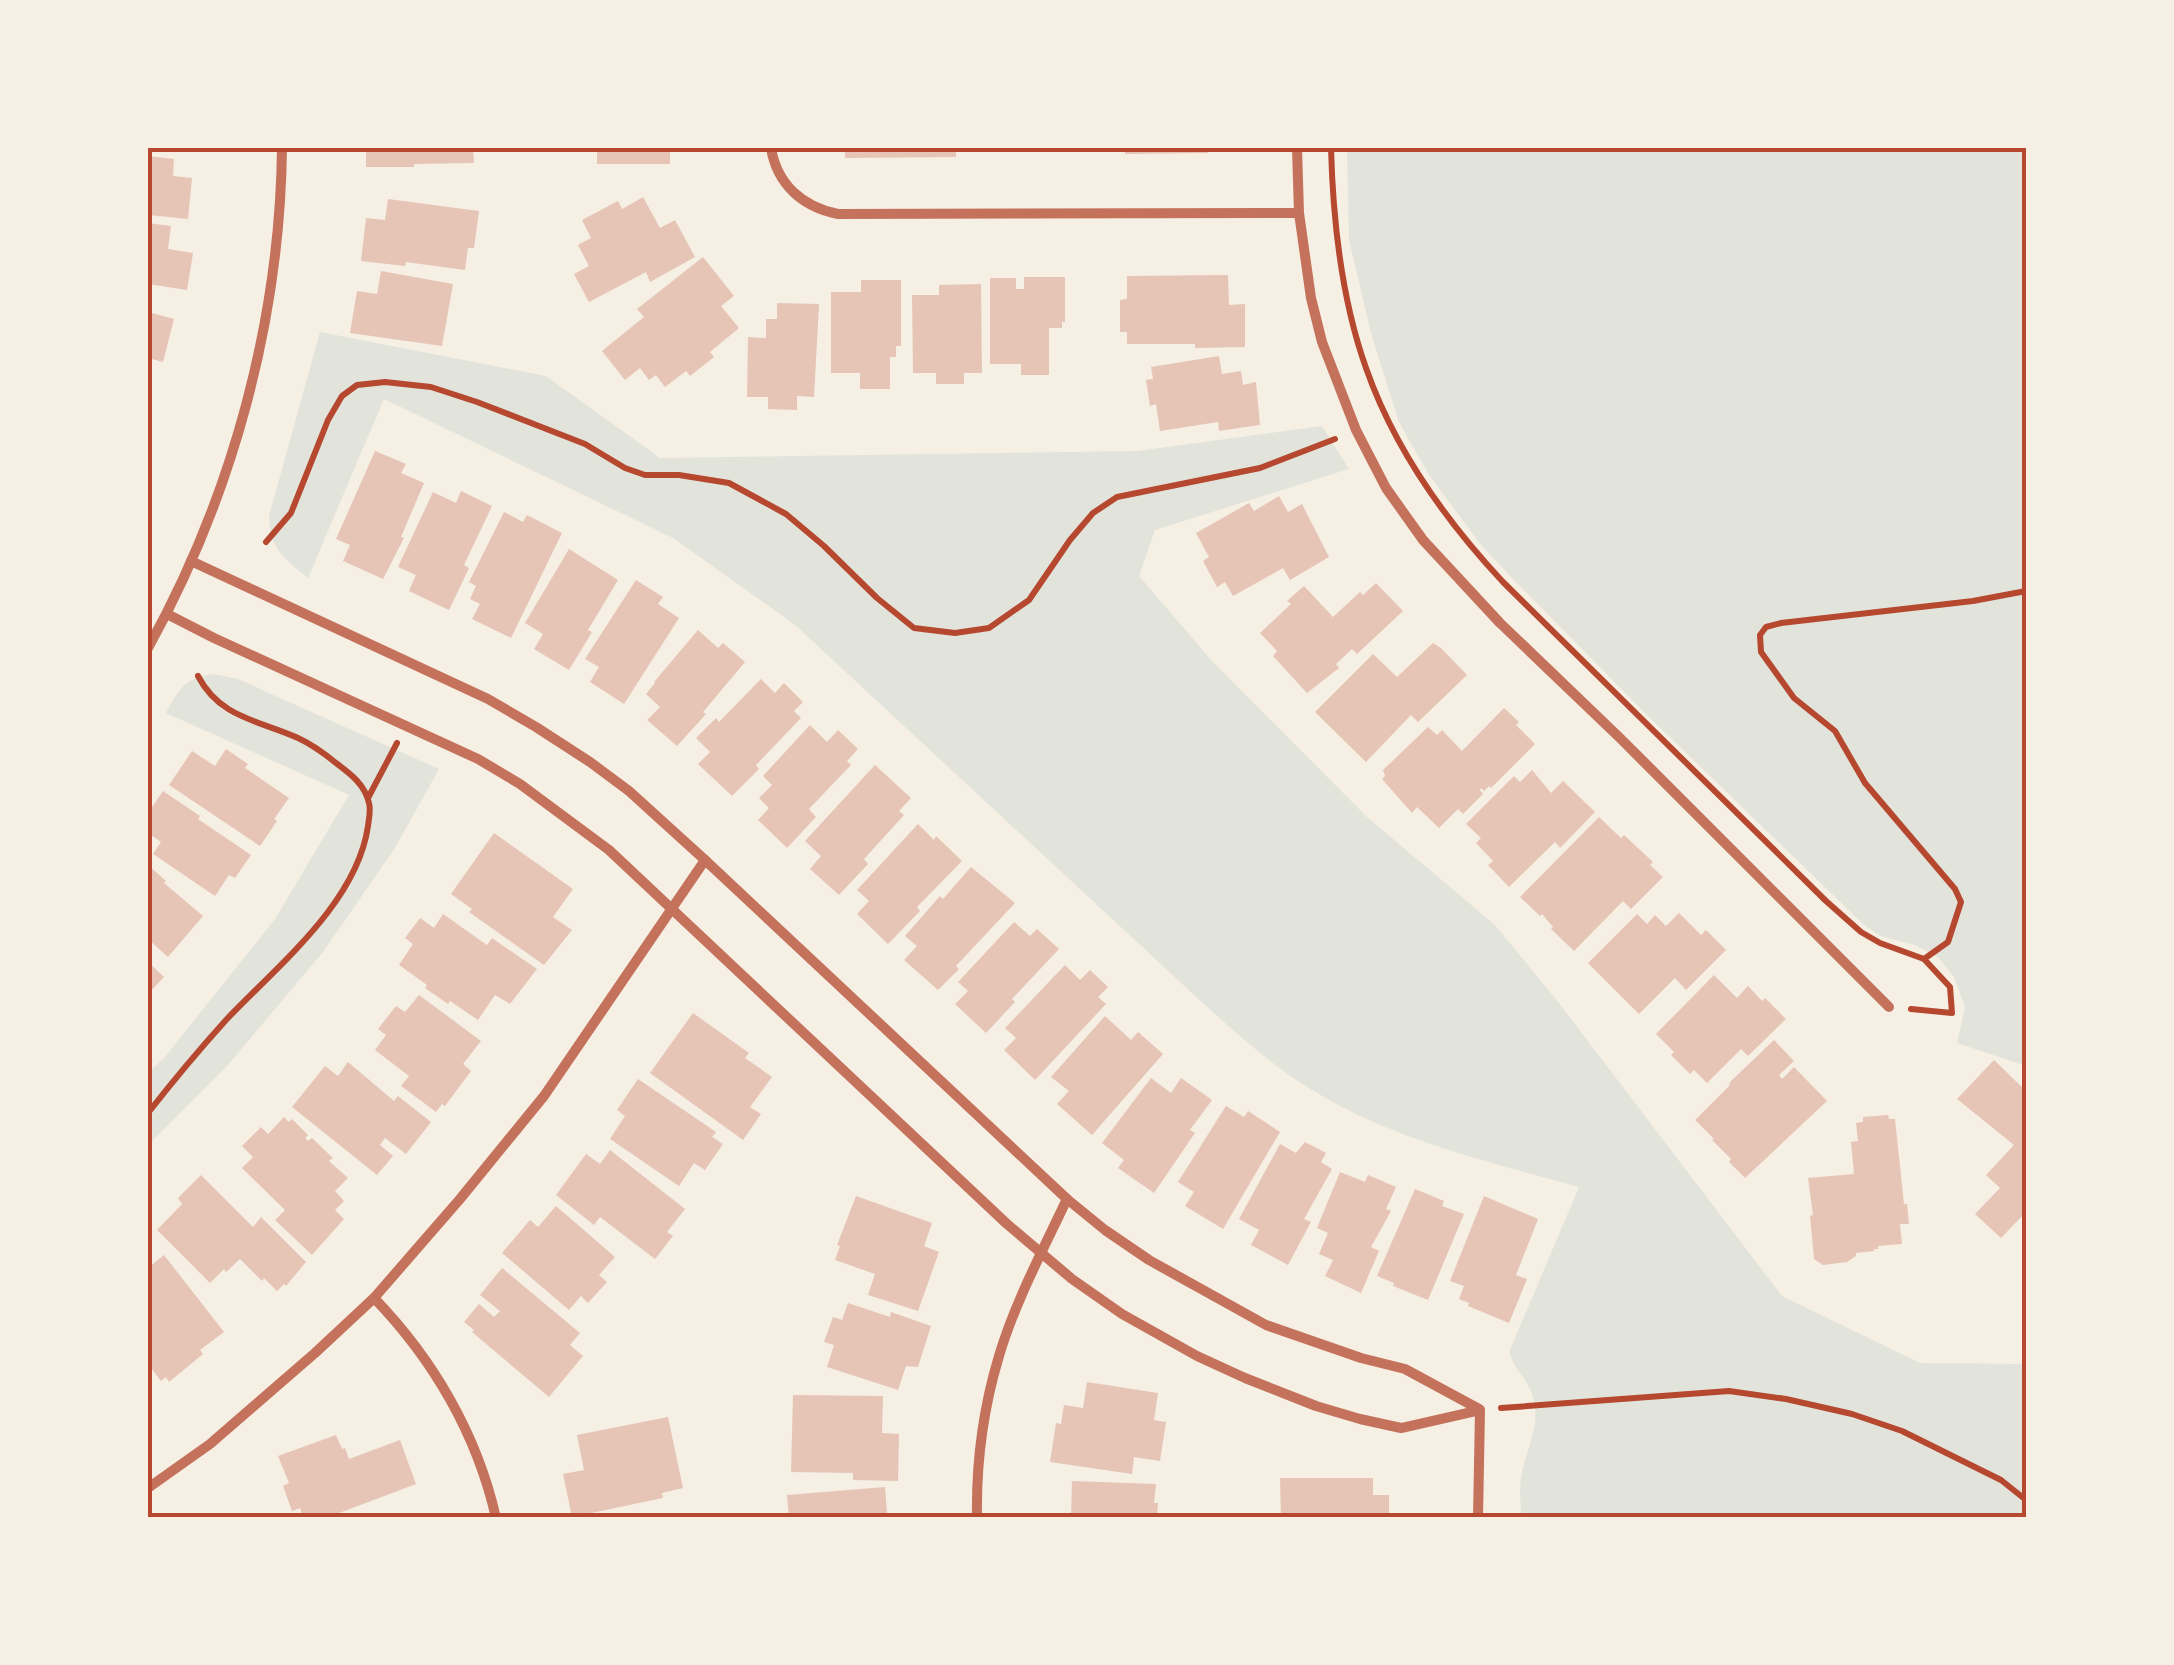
<svg xmlns="http://www.w3.org/2000/svg" width="2174" height="1665" font-family="Cabin,sans-serif">
  <style>
    .green { fill: #e2e4dc }
    .building { fill: #e6c5b7 }
    .lines { fill: none; stroke-linecap: round; stroke-linejoin: round }
    .path { stroke: #b5482f; stroke-width: 6 }
    .minor { stroke: #c5725c; stroke-width: 10 }
    .neatline { fill: none; stroke: #b5482f; stroke-width: 4 }
  </style>
  <rect width="100%" height="100%" fill="#f6efe4"/>
  <g class="green">
    <polygon points="1347,148 2026,148 2026,1066 1957,1043 1965,1007 1954,977 1938,957 1915,945 1880,936 1864,925 1647,715 1511,577 1481,545 1429,475 1399,422 1372,337 1349,240"/>
    <path d="M320,332L546,376L660,458L1137,451L1322,426L1349,469L1155,530L1139,576L1213,662L1367,817L1495,925L1559,1003L1782,1296L1920,1363L2026,1364V1517H1521C1521,1505 1519,1491 1521,1478C1525,1451 1540,1429 1534,1401C1531,1382 1514,1370 1509,1352L1579,1187C1490,1162 1397,1141 1317,1093C1276,1069 1242,1038 1207,1007L794,624L673,538L384,399L308,578C285,559 269,549 269,516Z"/>
    <path d="M213,674L238,679L439,769L395,848L323,952L228,1065L148,1145V1073L164,1058L275,919L349,795L166,713C180,688 183,679 213,674Z"/>
  </g>
  <g class="building">
    <polygon points="366,148 473,148 474,163 414,164 414,167 366,167"/>
    <rect x="597" y="148" width="73" height="16"/>
    <polygon points="845,148 956,148 956,157 845,158"/>
    <polygon points="1125,148 1208,148 1208,153 1125,154"/>
    <polygon points="148,156 174,159 173,176 192,178 188,219 148,215"/>
    <polygon points="643,197 660,228 675,220 695,257 650,282 646,272 589,302 574,274 589,266 578,245 591,238 582,220 618,201 622,209"/>
    <polygon points="388,199 479,211 474,248 468,248 465,270 406,262 405,266 361,261 366,218 385,220"/>
    <polygon points="148,223 171,226 168,249 193,253 187,290 148,284"/>
    <polygon points="703,257 734,296 721,306 739,328 710,352 714,357 690,376 686,371 665,387 656,375 649,380 640,368 625,380 602,351 644,317 637,309"/>
    <polygon points="381,271 453,284 442,346 350,333 357,291 377,294"/>
    <polygon points="1228,275 1229,305 1245,304 1245,347 1195,348 1195,344 1127,344 1127,332 1120,332 1120,300 1127,299 1127,276"/>
    <polygon points="1024,277 1065,277 1065,322 1062,322 1062,328 1049,328 1049,375 1021,375 1021,364 990,364 990,278 1016,278 1016,289 1024,289"/>
    <polygon points="861,280 901,280 901,346 896,346 896,357 890,357 890,389 860,389 860,373 831,373 831,292 861,292"/>
    <polygon points="981,284 982,373 964,373 964,384 936,384 936,373 913,373 912,295 939,295 939,285"/>
    <polygon points="777,303 819,304 814,397 797,396 797,410 768,409 768,397 747,397 748,337 766,338 766,319 777,319"/>
    <polygon points="148,312 174,319 163,362 148,358"/>
    <polygon points="1219,356 1222,374 1241,371 1243,385 1256,382 1260,425 1219,431 1218,422 1160,431 1156,404 1150,406 1146,380 1153,379 1151,367"/>
    <polygon points="375,451 406,464 401,473 424,483 401,537 404,538 383,579 343,561 350,545 336,539"/>
    <polygon points="461,491 492,506 464,565 469,568 449,610 409,591 416,575 398,567 433,492 456,503"/>
    <polygon points="1279,496 1288,512 1302,504 1329,557 1290,580 1283,568 1233,596 1225,582 1217,587 1203,561 1209,557 1196,533 1249,503 1254,511"/>
    <polygon points="504,512 523,522 527,515 562,533 511,638 472,619 480,604 470,599 476,586 469,582"/>
    <polygon points="569,549 618,580 588,630 592,632 569,670 534,649 543,634 525,623"/>
    <polygon points="636,580 663,597 658,604 679,618 624,704 590,682 599,667 585,659"/>
    <polygon points="1376,583 1403,611 1357,654 1352,649 1336,664 1339,668 1307,693 1273,656 1277,651 1260,633 1291,604 1287,601 1304,586 1333,617 1360,592 1363,595"/>
    <polygon points="698,630 718,648 723,643 745,662 703,712 706,714 677,746 647,720 660,707 646,694 655,683 654,682"/>
    <polygon points="1433,643 1441,648 1467,675 1418,722 1411,715 1366,762 1315,712 1373,654 1397,677"/>
    <polygon points="761,679 775,693 784,683 803,702 794,711 801,718 756,765 759,769 732,796 698,764 710,752 696,738 716,718 719,722"/>
    <polygon points="1504,708 1519,722 1516,725 1535,744 1491,788 1489,786 1484,791 1481,788 1480,790 1483,794 1463,814 1458,809 1439,828 1417,807 1412,813 1382,779 1385,776 1383,770 1428,727 1437,735 1442,730 1462,751"/>
    <polygon points="810,725 827,742 838,730 858,749 847,761 851,765 809,809 816,817 787,848 758,820 769,808 759,798 772,785 763,776"/>
    <polygon points="226,749 248,764 245,768 289,798 274,819 277,821 260,846 169,785 192,751 215,766"/>
    <polygon points="875,765 911,798 899,811 904,815 864,859 868,864 839,895 810,869 821,856 805,841"/>
    <polygon points="1532,770 1551,793 1563,781 1595,812 1560,848 1555,842 1509,887 1488,865 1493,861 1476,843 1481,838 1466,824 1514,776 1520,782"/>
    <polygon points="163,791 200,816 198,819 251,855 235,878 229,875 215,896 153,854 161,842 148,833 148,813"/>
    <polygon points="1599,817 1621,838 1624,835 1653,862 1650,865 1663,877 1631,909 1623,901 1574,951 1551,929 1553,927 1542,914 1540,916 1520,897"/>
    <polygon points="918,824 934,840 936,836 962,861 917,907 920,911 888,944 857,914 869,901 857,890"/>
    <polygon points="494,833 573,889 553,917 572,930 544,965 469,912 472,909 451,894"/>
    <polygon points="148,865 166,881 164,883 203,916 168,957 148,939"/>
    <polygon points="971,867 1015,903 956,966 959,969 938,990 904,960 917,946 905,936 940,896 943,899"/>
    <polygon points="1679,913 1701,935 1706,930 1726,950 1686,990 1675,978 1639,1014 1588,963 1637,914 1647,924 1655,915 1666,926"/>
    <polygon points="443,914 487,945 492,938 537,969 510,1004 495,995 478,1020 450,1001 448,1004 425,988 427,985 399,965 413,944 405,938 420,918 434,928"/>
    <polygon points="1014,922 1030,936 1037,929 1059,949 1012,999 1015,1002 986,1033 955,1004 968,991 958,982"/>
    <polygon points="148,962 164,977 148,994"/>
    <polygon points="1065,965 1080,980 1090,970 1108,987 1098,997 1106,1004 1035,1080 1004,1050 1016,1038 1005,1028"/>
    <polygon points="1714,975 1737,998 1748,986 1762,1001 1765,998 1786,1019 1748,1056 1741,1049 1707,1083 1694,1070 1690,1074 1671,1055 1674,1052 1656,1034"/>
    <polygon points="419,995 481,1041 463,1064 471,1071 445,1106 442,1104 436,1112 401,1086 409,1076 375,1050 386,1035 378,1029 396,1006 405,1012"/>
    <polygon points="693,1013 749,1053 745,1058 772,1077 750,1107 761,1114 743,1140 650,1073"/>
    <polygon points="1105,1016 1131,1040 1138,1032 1163,1054 1092,1135 1057,1104 1069,1091 1051,1077"/>
    <polygon points="1774,1040 1794,1061 1779,1075 1782,1079 1794,1067 1827,1101 1745,1178 1729,1162 1731,1159 1712,1140 1714,1139 1695,1120 1729,1086 1730,1082"/>
    <polygon points="1994,1060 2026,1091 2026,1212 2001,1238 1975,1214 2000,1188 1986,1175 2014,1145 1957,1099"/>
    <polygon points="348,1062 394,1101 398,1096 431,1122 406,1154 385,1138 380,1145 393,1156 377,1175 292,1107 325,1066 338,1076"/>
    <polygon points="1151,1078 1171,1093 1181,1078 1212,1100 1190,1130 1195,1133 1154,1193 1118,1168 1124,1160 1102,1143"/>
    <polygon points="638,1079 716,1132 712,1137 723,1144 705,1170 694,1163 679,1186 610,1139 625,1116 617,1110"/>
    <polygon points="1226,1106 1244,1117 1248,1111 1280,1132 1223,1229 1185,1206 1194,1192 1178,1182"/>
    <polygon points="1888,1115 1889,1119 1895,1119 1904,1204 1907,1204 1909,1224 1900,1224 1902,1244 1878,1246 1878,1249 1874,1249 1874,1251 1856,1253 1856,1256 1847,1262 1823,1265 1814,1259 1810,1216 1813,1215 1808,1178 1854,1174 1851,1142 1858,1141 1856,1123 1863,1122 1863,1117"/>
    <polygon points="284,1117 289,1122 292,1119 308,1135 305,1138 308,1141 312,1138 333,1158 329,1161 348,1178 335,1191 344,1201 335,1210 344,1219 312,1255 275,1220 285,1210 242,1168 253,1157 242,1146 261,1127 268,1134"/>
    <polygon points="1305,1142 1326,1153 1321,1162 1332,1169 1304,1219 1311,1222 1288,1265 1251,1245 1259,1230 1239,1219 1280,1144 1296,1153"/>
    <polygon points="610,1150 685,1209 667,1232 673,1236 655,1259 600,1217 594,1225 556,1195 586,1154 600,1164"/>
    <polygon points="1340,1172 1365,1182 1368,1175 1396,1187 1386,1209 1391,1211 1371,1247 1379,1251 1361,1293 1325,1276 1333,1260 1319,1254 1328,1233 1317,1228"/>
    <polygon points="201,1175 253,1227 261,1217 306,1262 286,1286 284,1284 277,1291 264,1278 262,1281 240,1259 226,1272 224,1269 210,1283 157,1230 182,1204 178,1198"/>
    <polygon points="1415,1189 1444,1201 1442,1206 1464,1214 1428,1300 1393,1286 1394,1283 1377,1276"/>
    <polygon points="856,1196 932,1223 924,1246 939,1252 918,1311 868,1295 875,1274 835,1260 840,1246 837,1245"/>
    <polygon points="1484,1196 1538,1219 1516,1275 1527,1279 1509,1323 1468,1306 1469,1303 1459,1299 1464,1286 1450,1281"/>
    <polygon points="556,1206 615,1257 599,1275 607,1282 588,1303 581,1296 569,1310 502,1253 530,1220 538,1227"/>
    <polygon points="164,1255 224,1332 200,1350 203,1354 169,1382 166,1377 161,1381 148,1364 148,1268"/>
    <polygon points="502,1268 580,1333 570,1345 583,1356 549,1397 472,1332 474,1330 464,1322 479,1304 494,1317 500,1311 480,1295"/>
    <polygon points="848,1303 890,1317 891,1312 931,1326 918,1367 906,1366 898,1390 827,1367 834,1345 824,1342 833,1317 842,1320"/>
    <polygon points="1087,1382 1158,1393 1154,1420 1166,1422 1160,1461 1134,1457 1132,1474 1050,1462 1056,1423 1061,1424 1064,1405 1083,1408"/>
    <polygon points="793,1395 883,1396 882,1433 899,1434 898,1481 853,1480 853,1473 791,1472"/>
    <polygon points="668,1417 683,1488 662,1493 663,1498 572,1517 563,1474 584,1470 577,1435"/>
    <polygon points="336,1435 342,1449 345,1448 349,1459 400,1440 416,1484 326,1518 303,1518 300,1508 292,1511 283,1486 289,1483 278,1456"/>
    <polygon points="1280,1478 1373,1478 1373,1495 1389,1495 1389,1518 1281,1518"/>
    <polygon points="1072,1481 1156,1484 1154,1503 1158,1503 1157,1518 1071,1518"/>
    <polygon points="885,1487 887,1514 885,1514 885,1518 789,1518 787,1495"/>
  </g>
  <g class="lines">
    <g class="path">
      <path d="M1331,148C1333,222 1341,298 1366,368C1394,448 1446,521 1503,582L1826,901L1861,932L1880,943L1924,959L1950,987L1952,1013L1911,1009"/>
      <polyline points="266,542 291,513 328,420 342,396 357,385 385,382 431,387 477,402 585,444 625,468 645,475 679,475 729,483 786,514 824,546 877,598 914,628 955,633 989,628 1029,600 1070,540 1093,513 1117,497 1260,468 1335,439"/>
      <polyline points="368,798 397,743"/>
      <polyline points="1924,959 1948,942 1961,902 1955,889 1865,783 1835,731 1794,698 1761,652 1760,635 1766,627 1781,623 1973,601 2026,591"/>
      <path d="M148,1113C173,1081 199,1050 226,1020C277,966 357,903 368,826C369,818 371,810 369,803C365,785 351,774 336,763C325,754 311,744 298,738C258,720 220,718 198,676"/>
      <polyline points="1501,1408 1729,1391 1786,1399 1852,1414 1902,1431 2001,1480 2026,1500"/>
    </g>
    <g class="minor">
      <path d="M771,148C777,184 802,207 838,214L1299,213L1297,148"/>
      <polyline points="1299,213 1311,298 1322,342 1356,430 1386,488 1423,540 1500,623 1620,738 1889,1007"/>
      <polyline points="191,561 488,699 536,727 590,762 629,791 705,860 1067,1199 1105,1230 1149,1260 1266,1325 1361,1358 1405,1369 1479,1409"/>
      <polyline points="167,614 214,638 478,759 520,784 609,850 1007,1224 1072,1279 1122,1314 1197,1356 1245,1378 1316,1406 1360,1419 1401,1428 1480,1410"/>
      <path d="M148,648C232,497 280,321 282,148"/>
      <path d="M374,1298C433,1359 477,1434 496,1518"/>
      <polyline points="148,1488 210,1444 315,1353 374,1298 460,1199 544,1096 705,860"/>
      <path d="M977,1518C976,1463 983,1409 999,1356C1015,1302 1043,1250 1067,1199"/>
      <polyline points="1478,1518 1480,1410"/>
    </g>
  </g>
  <rect width="2174" height="1665" fill="none" stroke="#f6efe4" stroke-width="300"/>
  <rect x="150" y="150" width="1874" height="1365" class="neatline"/>
</svg>
